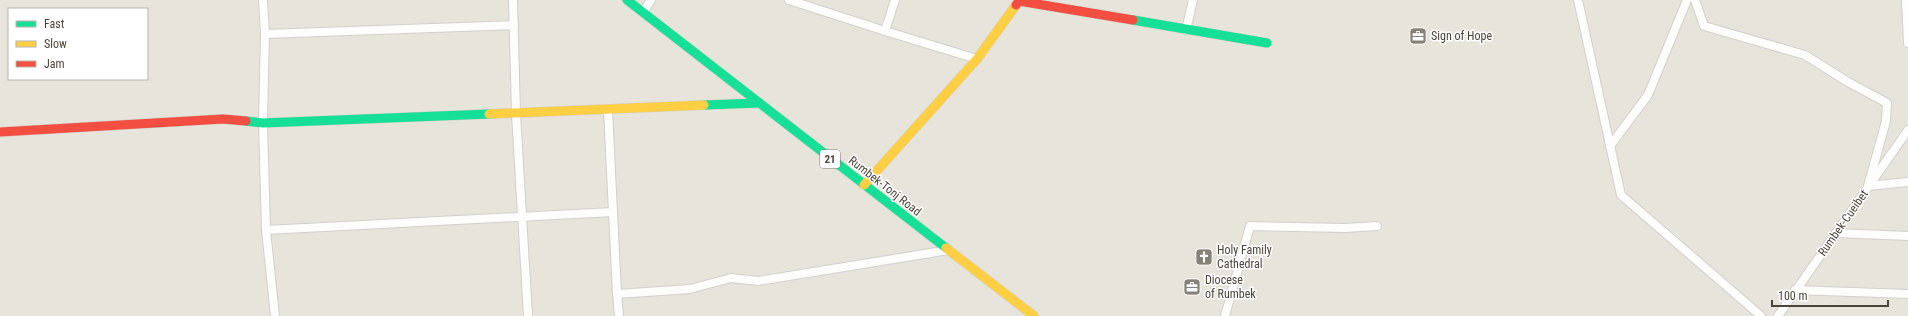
<svg xmlns="http://www.w3.org/2000/svg" width="1908" height="316" font-family="'Roboto Condensed',sans-serif">
  <style>
    .residential { fill: #e7e4dc; fill-rule: evenodd }
    .lines { fill: none; stroke-linecap: round; stroke-linejoin: round }
    .street-casing { stroke: #d2d0cb; stroke-width: 10 }
    .fast-casing { stroke: #d3cfc5; stroke-width: 10 }
    .slow-casing { stroke: #d3cfc5; stroke-width: 10 }
    .jam-casing { stroke: #d3cfc5; stroke-width: 10 }
    .street { stroke: #fdfdfc; stroke-width: 8 }
    .fast { stroke: #16e098; stroke-width: 9 }
    .slow { stroke: #ffcf43; stroke-width: 9 }
    .jam { stroke: #f24e42; stroke-width: 9 }
    .labels { text-anchor: middle; dominant-baseline: central; stroke-width: 3; stroke-linejoin: round; paint-order: stroke }
    .shield { fill: #fff; stroke: #817c74; stroke-width: 1 }
    .shield-label { font-size: 11px; font-weight: bold; fill: #4b4439 }
    .poi-label { font-size: 12px; fill: #4b4439; stroke: #fff; text-anchor: start }
    .street-label { font-size: 12px; fill: #4b4439; stroke: #fff }
  </style>
  <rect width="100%" height="100%" fill="#f4f2ee"/>
  <path class="residential" d="M0,0H1908V316H0ZM9,9H147V79H9Z"/>
  <g class="lines">
    <g class="street-casing">
      <g id="street">
        <polyline points="263,0 265,34 263,123 266,230 275,316"/>
        <polyline points="513,0 516,114 528,316"/>
        <polyline points="789,0 885,31 977,59"/>
        <polyline points="1578,0 1621,195 1761,316"/>
        <polyline points="1695,0 1704,26 1805,55 1848,82 1887,103 1886,121 1868,186 1908,182"/>
        <polyline points="1906,0 1908,43"/>
        <polyline points="643,12 651,0"/>
        <polyline points="1186,30 1193,0"/>
        <polyline points="885,31 895,0"/>
        <polyline points="265,34 514,25"/>
        <polyline points="608,110 617,294"/>
        <polyline points="1610,146 1648,95 1687,0"/>
        <polyline points="266,230 613,212"/>
        <polyline points="1836,233 1908,236"/>
        <polyline points="1795,290 1908,294"/>
        <polyline points="619,316 617,294 690,289 731,278 758,281 949,250"/>
        <polyline points="1225,316 1250,226 1345,228 1377,226"/>
        <polyline points="1778,316 1908,130"/>
      </g>
    </g>
    <g class="fast-casing">
      <g id="fast">
        <polyline points="627,0 946,248"/>
        <polyline points="1133,20 1267,43"/>
        <polyline points="704,105 759,103"/>
        <polyline points="246,121 263,123 489,114"/>
      </g>
    </g>
    <g class="slow-casing">
      <g id="slow">
        <polyline points="489,114 704,105"/>
        <polyline points="864,185 977,59 1016,5"/>
        <polyline points="946,248 1034,316"/>
      </g>
    </g>
    <g class="jam-casing">
      <g id="jam">
        <polyline points="1016,5 1019,1 1133,20"/>
        <polyline points="0,132 223,119 246,121"/>
      </g>
    </g>
    <use href="#street" class="street"/>
    <use href="#fast" class="fast"/>
    <use href="#slow" class="slow"/>
    <use href="#jam" class="jam"/>
  </g>
  <defs>
    <g id="office-square" transform="scale(0.9)"><rect x="-9" y="-9" width="18" height="18" rx="4" fill="#868178" stroke="#fff"/><path d="M-6-3h4V-5.5h4V-3h4V5H-6ZM-1-4.5V-3h2v-1.5ZM-6 0V1H6V0Z" fill="#fff"/></g>
    <g id="church-square" transform="scale(0.9)"><rect x="-9" y="-9" width="18" height="18" rx="4" fill="#868178" stroke="#fff"/><path d="M-1.2-6h2.4v3.5h3.3v2.4h-3.3V6h-2.4V-.1h-3.3v-2.4h3.3Z" fill="#fff"/></g>
  </defs>
  <g fill-rule="evenodd">
    <use href="#office-square" x="1418" y="36"/>
    <use href="#church-square" x="1204" y="257"/>
    <use href="#office-square" x="1192" y="287"/>
  </g>
  <g class="labels">
    <rect class="shield" x="820" y="150" width="20" height="18" rx="3"/>
    <g class="shield-label">
      <text x="830" y="159">21</text>
    </g>
    <g class="poi-label">
      <text x="1431" y="36">Sign of Hope</text>
      <text x="1217" y="250">Holy Family<tspan x="1217" dy="14">Cathedral</tspan></text>
      <text x="1205" y="280">Diocese<tspan x="1205" dy="14">of Rumbek</tspan></text>
    </g>
    <g class="street-label">
      <text transform="translate(885 186) rotate(38)">Rumbek-Tonj Road</text>
      <text transform="translate(1843 223) rotate(-55)">Rumbek-Cueibet</text>
    </g>
  </g>
  <rect x="8" y="8" width="140" height="72" fill="#ffffff" stroke="#b7b4b0"/>
  <rect x="16" y="21" width="20" height="6" fill="#16e098" stroke="#b7b4b0"/>
  <text x="44" y="28" font-size="12" fill="#4b4439">Fast</text>
  <rect x="16" y="41" width="20" height="6" fill="#ffcf43" stroke="#b7b4b0"/>
  <text x="44" y="48" font-size="12" fill="#4b4439">Slow</text>
  <rect x="16" y="61" width="20" height="6" fill="#f24e42" stroke="#b7b4b0"/>
  <text x="44" y="68" font-size="12" fill="#4b4439">Jam</text>
  <path d="M1772 300v6h116v-6" fill="none" stroke="#4b4439" stroke-width="2"/>
  <text x="1778" y="300" font-size="12" fill="#4b4439" stroke="#ffffff" stroke-width="3" paint-order="stroke">100 m</text>
</svg>
